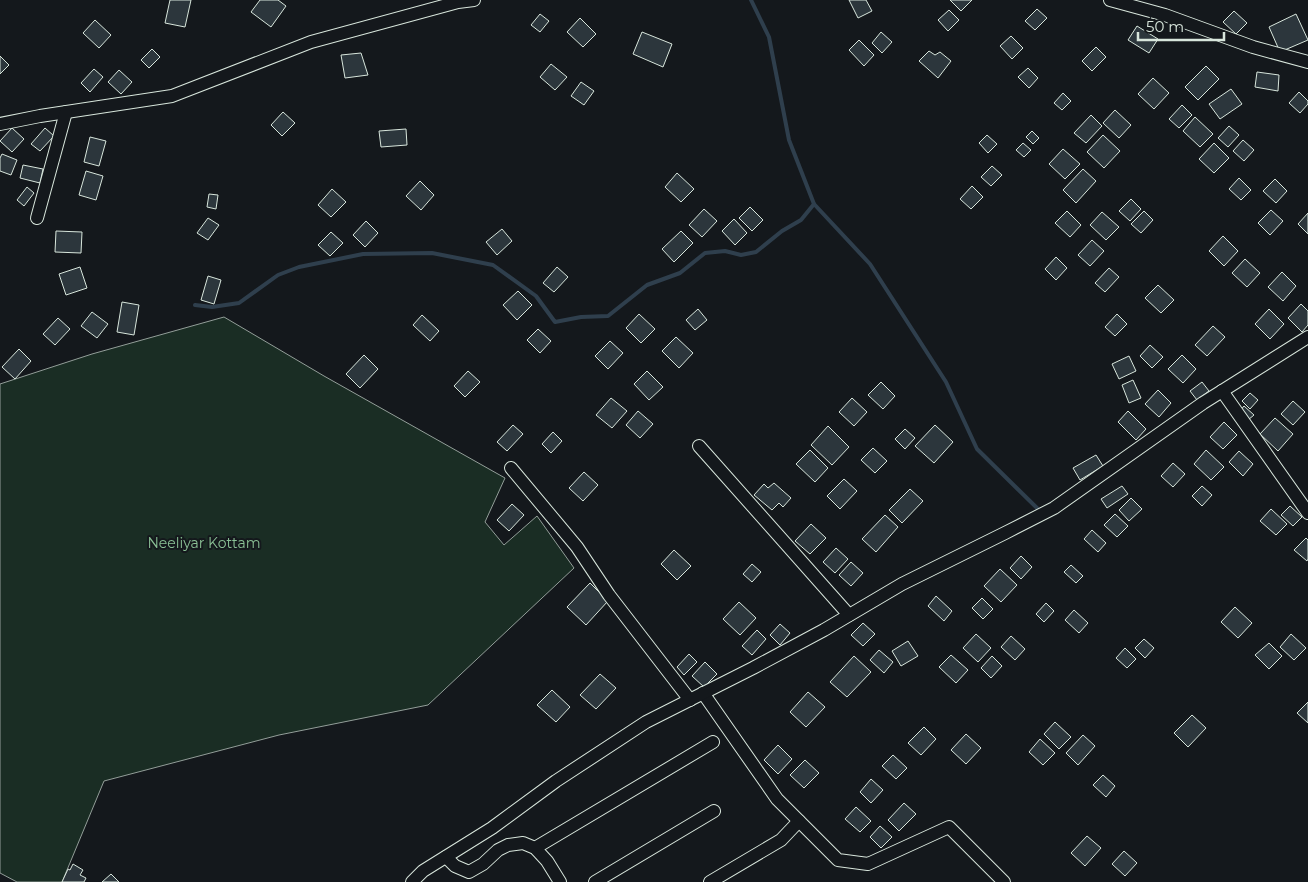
<svg xmlns="http://www.w3.org/2000/svg" width="1308" height="882" font-family="Montserrat,sans-serif">
  <style>
    .green { fill: #1a2d24; stroke: #939e99 }
    .lines { fill: none; stroke-linecap: round; stroke-linejoin: round }
    .stream { stroke: #2f3f4d; stroke-width: 4 }
    .building { fill: #2c363c; stroke: #d8e6dc }
    .minor-casing { stroke: #d8e6dc; stroke-width: 14 }
    .minor { stroke: #14181c; stroke-width: 12 }
    .labels { text-anchor: middle; dominant-baseline: central; stroke-width: 4; stroke-linejoin: round; paint-order: stroke }
    .park-label { font-size: 14px; fill: #8ac095; stroke: #14181c }
  </style>
  <rect width="100%" height="100%" fill="#14181c"/>
  <polygon class="green" points="224,317 324,376 505,478 485,522 504,545 537,516 574,568 428,705 279,735 104,781 62,882 17,882 0,873 0,384 92,354"/>
  <g class="lines">
    <g class="stream">
      <polyline points="751,0 769,37 789,140 814,204 870,264 946,382 977,449 1039,510"/>
      <polyline points="195,305 212,307 239,303 278,275 299,267 363,254 432,253 493,265 536,296 555,322 581,317 608,316 647,285 680,273 705,253 725,251 741,255 756,252 782,231 801,220 814,204"/>
    </g>
  </g>
  <g class="building">
    <polygon points="170,0 191,0 185,27 165,23"/>
    <polygon points="260,0 278,0 286,6 271,27 251,12"/>
    <polygon points="849,0 866,0 872,11 858,18"/>
    <polygon points="950,0 972,0 961,11"/>
    <polygon points="1037,9 1047,18 1035,30 1025,21"/>
    <polygon points="949,10 959,20 948,31 938,20"/>
    <polygon points="1234,11 1247,23 1236,34 1223,22"/>
    <polygon points="540,14 549,21 540,32 531,25"/>
    <polygon points="1296,14 1308,40 1280,52 1269,27"/>
    <polygon points="580,18 596,34 583,47 567,32"/>
    <polygon points="95,20 111,35 99,48 83,33"/>
    <polygon points="1137,26 1158,39 1149,53 1128,40"/>
    <polygon points="642,32 672,44 663,67 633,54"/>
    <polygon points="881,32 892,42 882,53 872,43"/>
    <polygon points="1011,36 1023,48 1012,59 1000,46"/>
    <polygon points="859,40 874,55 864,66 849,50"/>
    <polygon points="1096,47 1106,57 1092,71 1082,61"/>
    <polygon points="152,49 160,57 149,68 141,60"/>
    <polygon points="929,51 935,55 940,52 951,61 938,78 919,61"/>
    <polygon points="361,53 368,75 345,78 341,55"/>
    <polygon points="0,56 9,65 0,74"/>
    <polygon points="551,64 567,77 555,90 540,77"/>
    <polygon points="1206,66 1219,79 1198,100 1185,87"/>
    <polygon points="1028,68 1038,78 1029,88 1018,77"/>
    <polygon points="94,69 103,77 90,92 81,83"/>
    <polygon points="119,70 132,82 121,94 108,82"/>
    <polygon points="1257,72 1279,75 1278,91 1255,87"/>
    <polygon points="1153,78 1169,93 1154,109 1138,94"/>
    <polygon points="581,82 594,91 584,105 571,96"/>
    <polygon points="1231,89 1242,104 1220,119 1209,104"/>
    <polygon points="1299,92 1308,101 1308,104 1300,113 1289,103"/>
    <polygon points="1063,93 1071,101 1062,110 1054,103"/>
    <polygon points="1182,105 1192,115 1179,128 1169,119"/>
    <polygon points="1115,110 1131,125 1119,138 1103,123"/>
    <polygon points="283,112 295,123 282,136 271,125"/>
    <polygon points="1091,115 1102,126 1086,143 1074,133"/>
    <polygon points="1195,117 1213,134 1200,147 1183,131"/>
    <polygon points="1229,126 1239,135 1228,147 1218,138"/>
    <polygon points="12,128 24,139 12,152 0,141"/>
    <polygon points="45,128 54,136 40,151 31,144"/>
    <polygon points="406,129 407,145 381,147 379,131"/>
    <polygon points="1032,131 1039,138 1033,144 1026,137"/>
    <polygon points="987,135 997,144 988,153 979,143"/>
    <polygon points="1103,135 1120,151 1104,168 1087,152"/>
    <polygon points="90,137 106,141 99,166 84,162"/>
    <polygon points="1243,140 1254,150 1244,161 1233,151"/>
    <polygon points="1023,143 1031,150 1024,157 1016,150"/>
    <polygon points="1214,143 1229,158 1214,173 1199,159"/>
    <polygon points="1063,149 1080,164 1065,179 1049,164"/>
    <polygon points="2,154 17,160 11,175 0,171 0,158"/>
    <polygon points="23,165 43,169 40,183 20,178"/>
    <polygon points="992,166 1002,175 991,186 981,177"/>
    <polygon points="1083,169 1096,181 1076,203 1063,190"/>
    <polygon points="86,171 103,176 96,200 79,195"/>
    <polygon points="677,173 694,189 681,202 665,187"/>
    <polygon points="1239,178 1251,190 1241,200 1229,189"/>
    <polygon points="1275,179 1287,191 1276,203 1263,191"/>
    <polygon points="420,181 434,195 421,210 406,196"/>
    <polygon points="972,186 983,197 971,209 960,199"/>
    <polygon points="27,187 34,193 24,206 17,200"/>
    <polygon points="332,189 346,202 331,217 318,205"/>
    <polygon points="209,194 218,195 216,209 207,207"/>
    <polygon points="1131,199 1141,209 1130,221 1119,211"/>
    <polygon points="750,207 763,220 752,231 739,218"/>
    <polygon points="704,209 717,221 702,237 689,225"/>
    <polygon points="1271,210 1283,221 1270,235 1258,223"/>
    <polygon points="1067,211 1081,225 1070,237 1055,223"/>
    <polygon points="1144,211 1153,220 1141,233 1131,224"/>
    <polygon points="1102,212 1119,227 1106,240 1090,225"/>
    <polygon points="1308,213 1308,234 1298,224"/>
    <polygon points="208,218 219,225 208,240 197,233"/>
    <polygon points="734,219 747,233 735,245 722,231"/>
    <polygon points="366,221 378,233 365,247 353,235"/>
    <polygon points="502,229 512,241 497,255 486,242"/>
    <polygon points="56,231 82,232 81,253 55,252"/>
    <polygon points="681,231 693,243 674,262 662,249"/>
    <polygon points="331,232 343,243 330,256 318,245"/>
    <polygon points="1223,236 1238,251 1224,266 1209,251"/>
    <polygon points="1092,240 1104,251 1090,266 1078,255"/>
    <polygon points="1056,257 1067,268 1056,280 1045,269"/>
    <polygon points="1245,259 1260,273 1247,287 1232,273"/>
    <polygon points="80,267 87,288 66,295 59,274"/>
    <polygon points="557,267 568,277 554,292 543,283"/>
    <polygon points="1109,268 1119,277 1105,292 1095,283"/>
    <polygon points="1282,272 1296,286 1283,301 1268,287"/>
    <polygon points="208,276 221,280 214,304 201,300"/>
    <polygon points="1158,285 1174,300 1161,313 1145,298"/>
    <polygon points="518,291 532,305 517,320 503,305"/>
    <polygon points="122,302 139,305 134,335 117,332"/>
    <polygon points="1301,304 1308,311 1308,325 1302,332 1288,318"/>
    <polygon points="698,309 707,320 695,330 686,320"/>
    <polygon points="1269,309 1284,324 1270,339 1255,324"/>
    <polygon points="92,312 108,324 97,338 81,326"/>
    <polygon points="639,314 655,329 641,343 626,328"/>
    <polygon points="1117,314 1127,324 1115,336 1105,327"/>
    <polygon points="422,315 439,331 430,341 413,325"/>
    <polygon points="58,318 70,329 55,345 43,334"/>
    <polygon points="1213,326 1225,337 1207,356 1195,345"/>
    <polygon points="538,329 551,341 540,353 527,340"/>
    <polygon points="676,337 693,353 679,368 662,351"/>
    <polygon points="610,341 623,353 608,369 595,356"/>
    <polygon points="1150,345 1163,357 1152,368 1140,356"/>
    <polygon points="19,349 31,361 15,379 2,367"/>
    <polygon points="364,355 378,369 360,388 346,374"/>
    <polygon points="1182,355 1196,369 1183,383 1168,369"/>
    <polygon points="1129,356 1136,371 1119,379 1112,364"/>
    <polygon points="468,371 480,382 465,397 454,386"/>
    <polygon points="647,371 663,387 649,400 634,384"/>
    <polygon points="1133,380 1141,398 1129,403 1122,385"/>
    <polygon points="881,382 895,396 883,409 868,395"/>
    <polygon points="1202,382 1209,391 1197,400 1190,391"/>
    <polygon points="1158,390 1171,403 1159,417 1145,404"/>
    <polygon points="1250,393 1258,400 1250,409 1242,401"/>
    <polygon points="611,398 627,411 612,428 596,415"/>
    <polygon points="852,398 867,412 854,426 839,412"/>
    <polygon points="1293,401 1305,412 1293,425 1281,414"/>
    <polygon points="1244,406 1254,415 1248,420 1239,412"/>
    <polygon points="638,411 653,424 640,438 626,425"/>
    <polygon points="1128,411 1146,429 1136,440 1118,422"/>
    <polygon points="1275,418 1293,434 1278,451 1260,434"/>
    <polygon points="1224,422 1237,435 1223,449 1210,437"/>
    <polygon points="513,425 523,434 507,451 497,442"/>
    <polygon points="935,425 953,442 934,463 915,446"/>
    <polygon points="828,426 849,447 832,465 811,445"/>
    <polygon points="905,429 915,438 905,449 895,439"/>
    <polygon points="553,432 562,441 551,453 542,444"/>
    <polygon points="873,448 887,461 875,473 861,460"/>
    <polygon points="810,450 828,468 815,482 796,464"/>
    <polygon points="1206,450 1224,467 1211,480 1194,464"/>
    <polygon points="1239,451 1253,464 1243,476 1229,462"/>
    <polygon points="1096,455 1103,466 1080,480 1073,468"/>
    <polygon points="1173,463 1185,474 1173,487 1161,476"/>
    <polygon points="584,472 598,485 583,501 569,488"/>
    <polygon points="844,479 857,491 840,509 827,496"/>
    <polygon points="774,483 791,498 783,507 779,503 772,510 754,495 764,484 768,488"/>
    <polygon points="1122,486 1128,494 1107,508 1101,499"/>
    <polygon points="1202,486 1212,495 1202,506 1192,496"/>
    <polygon points="910,489 923,501 902,523 889,510"/>
    <polygon points="1131,498 1142,509 1129,521 1119,510"/>
    <polygon points="512,504 524,515 509,531 497,520"/>
    <polygon points="1290,506 1302,517 1293,526 1281,515"/>
    <polygon points="1271,509 1287,524 1276,535 1260,521"/>
    <polygon points="1115,514 1128,526 1117,537 1104,525"/>
    <polygon points="885,515 898,527 876,552 862,539"/>
    <polygon points="811,524 826,538 810,554 795,541"/>
    <polygon points="1092,530 1106,543 1098,552 1084,539"/>
    <polygon points="1306,538 1308,540 1308,559 1307,561 1294,550"/>
    <polygon points="836,548 848,559 835,573 823,562"/>
    <polygon points="674,550 691,566 677,580 661,564"/>
    <polygon points="1021,556 1032,567 1021,579 1010,568"/>
    <polygon points="851,562 863,573 851,586 839,575"/>
    <polygon points="752,564 761,572 752,582 743,574"/>
    <polygon points="1071,565 1083,576 1076,583 1064,572"/>
    <polygon points="1000,569 1017,585 1001,602 984,586"/>
    <polygon points="590,583 608,601 586,625 567,607"/>
    <polygon points="936,596 952,611 944,621 928,606"/>
    <polygon points="982,598 993,609 983,619 972,608"/>
    <polygon points="739,602 756,618 740,635 723,619"/>
    <polygon points="1046,603 1054,611 1044,622 1036,614"/>
    <polygon points="1235,607 1252,623 1238,638 1221,622"/>
    <polygon points="1074,610 1088,623 1079,633 1065,620"/>
    <polygon points="863,623 875,634 863,646 851,635"/>
    <polygon points="780,624 790,633 780,645 770,635"/>
    <polygon points="757,630 766,639 752,655 742,646"/>
    <polygon points="976,634 991,648 978,662 963,648"/>
    <polygon points="1291,634 1306,648 1294,660 1280,647"/>
    <polygon points="1011,636 1025,649 1015,660 1001,647"/>
    <polygon points="1144,639 1154,648 1145,658 1135,648"/>
    <polygon points="908,641 918,656 901,666 892,651"/>
    <polygon points="1269,643 1282,656 1269,669 1255,655"/>
    <polygon points="1125,648 1136,659 1127,668 1116,658"/>
    <polygon points="879,650 893,662 884,673 870,660"/>
    <polygon points="689,654 697,662 684,675 677,667"/>
    <polygon points="951,655 968,670 956,683 939,667"/>
    <polygon points="854,656 871,672 847,697 830,682"/>
    <polygon points="992,656 1002,666 991,678 981,668"/>
    <polygon points="705,662 717,674 704,687 692,676"/>
    <polygon points="600,674 616,688 596,709 580,695"/>
    <polygon points="552,690 570,707 556,722 537,705"/>
    <polygon points="808,692 825,707 806,727 790,712"/>
    <polygon points="1308,702 1308,723 1297,713"/>
    <polygon points="1192,715 1206,728 1188,747 1174,733"/>
    <polygon points="1055,722 1071,737 1059,749 1044,734"/>
    <polygon points="924,727 936,739 921,755 908,743"/>
    <polygon points="966,734 981,748 966,764 951,750"/>
    <polygon points="1083,735 1095,746 1078,765 1066,753"/>
    <polygon points="1040,739 1055,753 1043,765 1029,752"/>
    <polygon points="778,745 792,759 778,774 764,760"/>
    <polygon points="893,755 907,768 896,779 882,766"/>
    <polygon points="805,760 819,773 804,788 790,775"/>
    <polygon points="1103,775 1115,786 1106,797 1093,785"/>
    <polygon points="871,779 883,790 871,803 860,792"/>
    <polygon points="904,803 916,814 899,831 888,820"/>
    <polygon points="856,807 871,821 860,832 845,819"/>
    <polygon points="880,826 892,837 881,848 870,837"/>
    <polygon points="1087,836 1101,848 1085,866 1071,853"/>
    <polygon points="1124,851 1137,863 1125,876 1112,864"/>
    <polygon points="73,864 83,870 80,875 86,878 84,882 62,882 68,869 70,870"/>
    <polygon points="111,874 119,882 102,882"/>
  </g>
  <g class="lines">
    <g class="minor-casing">
      <g id="minor">
        <polyline points="1110,0 1165,15 1253,47 1308,62"/>
        <polyline points="0,124 40,116 172,96 311,42 458,2 474,0"/>
        <polyline points="37,218 66,112"/>
        <polyline points="1222,391 1308,513"/>
        <polyline points="699,446 849,615"/>
        <polyline points="511,468 577,547 609,595 690,700"/>
        <polyline points="703,693 777,799 838,860 868,864 949,827 1004,882"/>
        <polyline points="535,848 713,742"/>
        <polyline points="446,857 455,866 469,872 483,864 498,850 508,845 523,843 535,848 547,861 560,882"/>
        <polyline points="412,882 423,871 492,828 556,781 646,722 753,668 824,630 902,584 1005,533 1054,508 1203,403 1308,337"/>
        <polyline points="595,882 714,811"/>
        <polyline points="710,882 781,840 799,821"/>
      </g>
    </g>
    <use href="#minor" class="minor"/>
  </g>
  <g class="labels">
    <g class="park-label">
      <text x="204" y="543">Neeliyar Kottam</text>
    </g>
  </g>
  <path d="M1138 32v8h86v-8" fill="none" stroke="#d8e6dc" stroke-width="2.5"/>
  <text x="1146" y="32" font-size="15" fill="#d8e6dc" stroke="#14181c" stroke-width="4" paint-order="stroke">50 m</text>
</svg>
